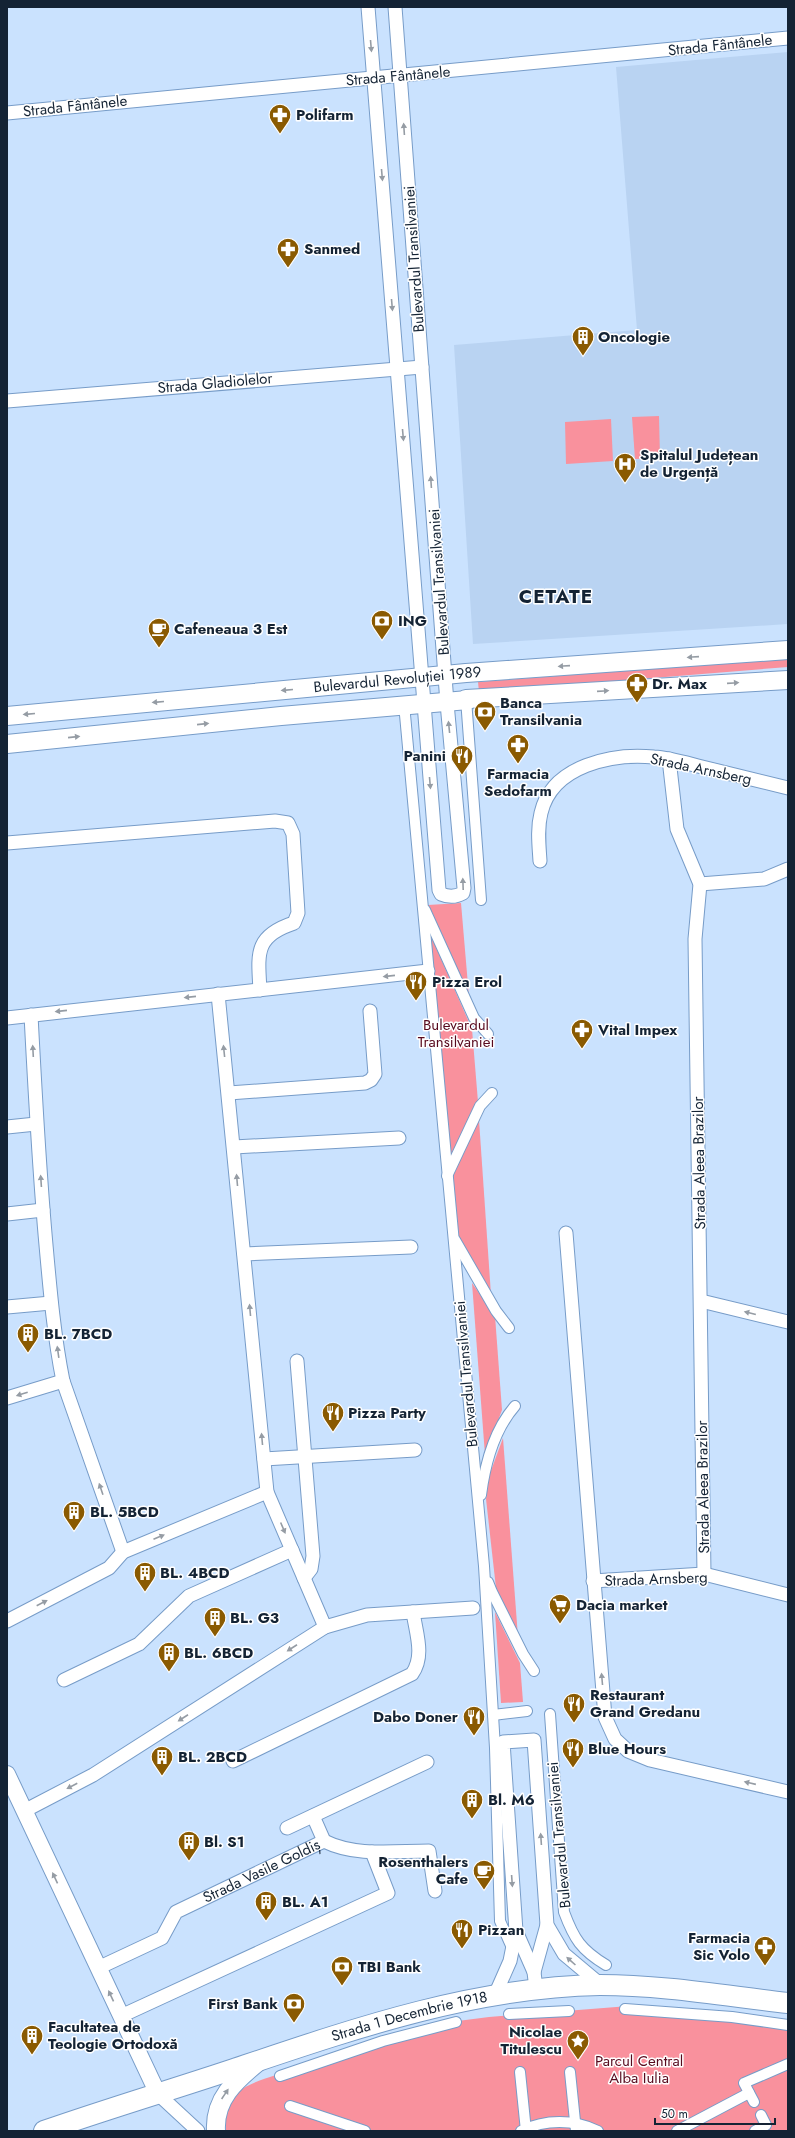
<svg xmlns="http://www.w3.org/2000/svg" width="795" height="2138" font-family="Jost,sans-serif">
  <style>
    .built { fill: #b9d3f2 }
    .green { fill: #f9919d }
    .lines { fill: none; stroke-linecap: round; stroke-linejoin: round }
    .pedestrian-casing { stroke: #779cc8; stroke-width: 12 }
    .minor-casing { stroke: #779cc8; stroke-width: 15 }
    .tertiary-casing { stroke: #779cc8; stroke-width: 18 }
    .secondary-casing { stroke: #779cc8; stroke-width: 20 }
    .primary-casing { stroke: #779cc8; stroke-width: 22 }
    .pedestrian { stroke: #fff; stroke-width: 10 }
    .minor { stroke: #fff; stroke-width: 13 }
    .tertiary { stroke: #fff; stroke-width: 16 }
    .secondary { stroke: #fff; stroke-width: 18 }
    .primary { stroke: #fff; stroke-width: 20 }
    .oneway { fill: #959ca4 }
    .labels { text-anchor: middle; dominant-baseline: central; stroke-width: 3; stroke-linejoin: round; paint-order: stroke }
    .street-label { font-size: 15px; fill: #142334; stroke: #fff }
    .poi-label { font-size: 15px; font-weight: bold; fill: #142334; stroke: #fff; text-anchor: start }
    .park-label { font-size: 15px; fill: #580a1e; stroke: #fff }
    .district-label { font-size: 19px; font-weight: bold; letter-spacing: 1px; fill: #142334; stroke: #fff }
  </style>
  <rect width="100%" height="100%" fill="#cae2fe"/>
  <polygon class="built" points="788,52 788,624 473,644 454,345 637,330 616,67"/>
  <g class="green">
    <polygon points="659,416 660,458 635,459 632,417"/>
    <polygon points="611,419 613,461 566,464 565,422"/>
    <polygon points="788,658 788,667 479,692 478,682"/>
    <polygon points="461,903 469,997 428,905"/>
    <polygon points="430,934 472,1029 478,1102 450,1156"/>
    <polygon points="479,1120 491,1295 459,1238 453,1174"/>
    <polygon points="472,1283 495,1316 502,1410 485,1455"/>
    <polygon points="503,1438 518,1637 496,1588 486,1499 489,1476"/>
    <polygon points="495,1612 520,1663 523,1702 501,1703"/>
    <path d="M629,2006L788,2021V2131H226C226,2124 224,2115 226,2109C232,2088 258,2081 276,2075L450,2022L489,2017Z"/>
  </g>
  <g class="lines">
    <g class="pedestrian-casing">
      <g id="pedestrian">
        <polyline points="466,699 481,900"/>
        <polyline points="404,704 484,1566 495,1748 500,1921 513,1950"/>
        <polyline points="425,910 474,1018 488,1034"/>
        <polyline points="447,1176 480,1106 492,1093"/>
        <polyline points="455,1240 496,1311 509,1328"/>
        <path d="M481,1495C485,1464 494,1430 515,1406"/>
        <polyline points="488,1582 492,1592 523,1654 534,1671"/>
        <path d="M550,1714L564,1912C574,1939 581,1950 606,1965"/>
        <polyline points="493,1715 527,1711"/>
        <polyline points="625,2009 732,2017 788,2025"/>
        <polyline points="509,2014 569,2011"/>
        <polyline points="520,2072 526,2131"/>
        <polyline points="570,2072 576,2131"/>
        <polyline points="280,2076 383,2041 456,2022"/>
        <polyline points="754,2102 744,2083 788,2064"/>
        <polyline points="290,2106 365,2131"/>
        <path d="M521,2131C545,2119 574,2119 598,2131"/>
        <polyline points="677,2131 749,2093"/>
        <polyline points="755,2131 766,2125 761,2115"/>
      </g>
    </g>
    <g class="minor-casing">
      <g id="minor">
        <path d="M368,7L439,890L441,894C448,897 456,897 463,893L464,888L447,703L395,7"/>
        <polyline points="7,113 788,38"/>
        <polyline points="7,401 422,367"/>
        <polyline points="669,759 677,829 700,884 695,939 704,1574"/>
        <path d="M7,843L275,821L288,823L293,834L298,913L294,923C254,936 258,954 260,990"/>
        <path d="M540,861C539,845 537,829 541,813C552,765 613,753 654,757C670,758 686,763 702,767C731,774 759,781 788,788"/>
        <polyline points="700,884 764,879 788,869"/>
        <polyline points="218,994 267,1492 325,1627"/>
        <path d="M31,1015C35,1092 39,1168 46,1245C50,1290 54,1336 63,1381L123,1552"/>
        <polyline points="7,1018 428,971"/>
        <polyline points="229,1093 365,1083 371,1080 375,1074 370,1011"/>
        <polyline points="7,1127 36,1124"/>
        <polyline points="234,1147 399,1138"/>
        <polyline points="7,1214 43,1210"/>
        <polyline points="566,1233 605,1717 615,1739 628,1751 650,1760 788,1792"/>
        <polyline points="244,1254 411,1247"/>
        <polyline points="701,1301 788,1322"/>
        <polyline points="7,1307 51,1303"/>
        <polyline points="297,1361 313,1556 311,1569 304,1578"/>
        <polyline points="7,1398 63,1381"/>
        <polyline points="264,1459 415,1450"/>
        <polyline points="593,1581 704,1574 788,1595"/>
        <polyline points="7,1621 109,1568 123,1552 267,1492"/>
        <polyline points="64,1680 139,1644 189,1596 292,1550"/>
        <path d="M233,1761L412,1674C425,1656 416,1633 413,1612"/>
        <polyline points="24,1811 93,1775 325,1627 367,1615 473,1608"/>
        <polyline points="313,1816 324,1841"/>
        <polyline points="287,1828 427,1762"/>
        <polyline points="516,1931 534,1972 536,1989"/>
        <path id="s1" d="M98,1968L162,1938L176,1912L324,1841C356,1857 394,1851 429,1851L435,1891"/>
        <polyline points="534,1972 547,1925"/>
        <polyline points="495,1995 510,1961 516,1931 503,1742 534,1740 547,1925 564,1954 601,1985"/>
        <polyline points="121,2016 388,1893 372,1852"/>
        <polyline points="158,2094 198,2131"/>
      </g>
    </g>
    <g class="tertiary-casing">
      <polyline id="tertiary" points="7,1774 158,2094"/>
    </g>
    <g class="secondary-casing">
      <g id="secondary">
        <polyline points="466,699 788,680"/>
        <path id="s2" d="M7,716L466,673L788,650"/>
        <polyline points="7,744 281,716 468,700"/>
        <path d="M216,2131C214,2099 235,2081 258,2062"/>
      </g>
    </g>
    <g class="primary-casing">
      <g id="primary">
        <path id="s3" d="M44,2131C107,2109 171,2090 234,2069C353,2029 474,1987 600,1985C663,1985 726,1996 788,2003"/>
      </g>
    </g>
    <use href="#pedestrian" class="pedestrian"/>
    <use href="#minor" class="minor"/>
    <use href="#tertiary" class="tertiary"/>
    <use href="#secondary" class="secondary"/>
    <use href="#primary" class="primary"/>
  </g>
  <defs><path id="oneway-solid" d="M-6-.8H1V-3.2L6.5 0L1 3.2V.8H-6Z"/></defs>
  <g class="oneway">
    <use href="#oneway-solid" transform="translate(371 46) rotate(85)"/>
    <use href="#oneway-solid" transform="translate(404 129) rotate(-94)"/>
    <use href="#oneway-solid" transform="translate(382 175) rotate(85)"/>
    <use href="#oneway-solid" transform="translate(392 305) rotate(85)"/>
    <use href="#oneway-solid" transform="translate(403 435) rotate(85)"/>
    <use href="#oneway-solid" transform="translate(431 482) rotate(-94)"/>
    <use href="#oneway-solid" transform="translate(693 657) rotate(176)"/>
    <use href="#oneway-solid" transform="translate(564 666) rotate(176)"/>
    <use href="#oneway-solid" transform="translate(733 683) rotate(-4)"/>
    <use href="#oneway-solid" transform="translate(287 690) rotate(175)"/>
    <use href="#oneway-solid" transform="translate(603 691) rotate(-4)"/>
    <use href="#oneway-solid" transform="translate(158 702) rotate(175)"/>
    <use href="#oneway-solid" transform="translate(29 714) rotate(175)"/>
    <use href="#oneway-solid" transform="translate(203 724) rotate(-6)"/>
    <use href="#oneway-solid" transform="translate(449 727) rotate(-96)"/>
    <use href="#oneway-solid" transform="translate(74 737) rotate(-6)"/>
    <use href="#oneway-solid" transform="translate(430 783) rotate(85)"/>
    <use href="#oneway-solid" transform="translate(463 884) rotate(-92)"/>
    <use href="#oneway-solid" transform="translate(389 976) rotate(174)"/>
    <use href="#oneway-solid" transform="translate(190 997) rotate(174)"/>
    <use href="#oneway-solid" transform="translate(61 1011) rotate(174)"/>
    <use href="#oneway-solid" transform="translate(33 1051) rotate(-93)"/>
    <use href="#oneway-solid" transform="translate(224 1051) rotate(-96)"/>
    <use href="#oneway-solid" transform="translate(237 1180) rotate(-95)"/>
    <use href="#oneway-solid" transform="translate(41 1181) rotate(-94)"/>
    <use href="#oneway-solid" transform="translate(250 1310) rotate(-95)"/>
    <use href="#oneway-solid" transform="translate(750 1313) rotate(-166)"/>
    <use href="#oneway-solid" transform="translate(58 1352) rotate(-98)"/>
    <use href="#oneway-solid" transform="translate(22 1394) rotate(162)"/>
    <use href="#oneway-solid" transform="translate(262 1439) rotate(-95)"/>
    <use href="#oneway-solid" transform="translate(101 1489) rotate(-109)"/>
    <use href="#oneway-solid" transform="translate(283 1528) rotate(67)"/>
    <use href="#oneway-solid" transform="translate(159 1537) rotate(-23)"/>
    <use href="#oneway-solid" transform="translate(42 1603) rotate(-27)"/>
    <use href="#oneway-solid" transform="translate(292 1648) rotate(147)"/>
    <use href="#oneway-solid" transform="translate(602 1679) rotate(-95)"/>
    <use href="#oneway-solid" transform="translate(183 1718) rotate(147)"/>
    <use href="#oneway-solid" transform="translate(750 1783) rotate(-167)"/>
    <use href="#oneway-solid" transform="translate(72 1786) rotate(152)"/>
    <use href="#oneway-solid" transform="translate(541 1839) rotate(-94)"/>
    <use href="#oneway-solid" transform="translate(55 1878) rotate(-115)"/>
    <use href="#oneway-solid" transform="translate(512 1881) rotate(86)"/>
    <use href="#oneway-solid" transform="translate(571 1961) rotate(-138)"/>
    <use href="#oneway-solid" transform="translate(111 1996) rotate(-115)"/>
    <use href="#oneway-solid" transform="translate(225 2094) rotate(-56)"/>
  </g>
  <defs>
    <g id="pharmacy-pin" transform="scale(1.15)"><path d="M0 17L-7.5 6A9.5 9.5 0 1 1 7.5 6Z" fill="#8a5a01" stroke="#fff"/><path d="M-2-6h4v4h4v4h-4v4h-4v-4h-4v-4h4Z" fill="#fff"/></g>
    <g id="building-pin" transform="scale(1.15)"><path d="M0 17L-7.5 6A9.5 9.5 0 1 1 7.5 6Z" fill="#8a5a01" stroke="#fff"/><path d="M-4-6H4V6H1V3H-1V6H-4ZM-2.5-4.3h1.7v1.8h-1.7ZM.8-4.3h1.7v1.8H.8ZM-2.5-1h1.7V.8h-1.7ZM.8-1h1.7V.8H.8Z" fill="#fff"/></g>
    <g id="hospital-pin" transform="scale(1.15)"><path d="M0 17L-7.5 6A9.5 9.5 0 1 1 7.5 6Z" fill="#8a5a01" stroke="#fff"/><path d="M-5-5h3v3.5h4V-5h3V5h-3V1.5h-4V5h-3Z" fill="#fff"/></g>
    <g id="bank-pin" transform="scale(1.15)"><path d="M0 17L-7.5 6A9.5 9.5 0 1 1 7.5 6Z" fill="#8a5a01" stroke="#fff"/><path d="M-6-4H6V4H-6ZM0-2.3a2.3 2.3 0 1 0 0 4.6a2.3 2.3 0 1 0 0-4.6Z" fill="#fff"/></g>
    <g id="cafe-pin" transform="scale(1.15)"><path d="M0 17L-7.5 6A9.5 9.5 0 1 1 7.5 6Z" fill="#8a5a01" stroke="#fff"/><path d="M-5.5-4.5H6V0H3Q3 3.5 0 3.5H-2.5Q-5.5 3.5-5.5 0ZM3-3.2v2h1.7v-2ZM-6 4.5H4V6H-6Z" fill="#fff"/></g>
    <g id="restaurant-pin" transform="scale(1.15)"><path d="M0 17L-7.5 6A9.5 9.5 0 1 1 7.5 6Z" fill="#8a5a01" stroke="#fff"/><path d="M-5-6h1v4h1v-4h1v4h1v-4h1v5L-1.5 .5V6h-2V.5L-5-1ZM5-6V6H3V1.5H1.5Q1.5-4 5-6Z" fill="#fff"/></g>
    <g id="supermarket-pin" transform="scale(1.15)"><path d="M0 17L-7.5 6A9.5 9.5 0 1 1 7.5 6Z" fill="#8a5a01" stroke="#fff"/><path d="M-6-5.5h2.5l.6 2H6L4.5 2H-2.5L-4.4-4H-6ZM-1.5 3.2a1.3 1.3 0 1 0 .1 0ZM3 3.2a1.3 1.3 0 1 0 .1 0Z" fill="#fff"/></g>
    <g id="sight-pin" transform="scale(1.15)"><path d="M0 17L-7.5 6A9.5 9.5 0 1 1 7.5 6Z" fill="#8a5a01" stroke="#fff"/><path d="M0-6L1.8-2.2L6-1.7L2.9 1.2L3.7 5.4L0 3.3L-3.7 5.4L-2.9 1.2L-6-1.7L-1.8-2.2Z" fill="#fff"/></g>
  </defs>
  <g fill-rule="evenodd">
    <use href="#pharmacy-pin" x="280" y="115"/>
    <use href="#pharmacy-pin" x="288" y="249"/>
    <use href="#building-pin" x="583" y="337"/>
    <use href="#hospital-pin" x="625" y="464"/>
    <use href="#bank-pin" x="382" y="621"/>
    <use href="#cafe-pin" x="159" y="629"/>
    <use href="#pharmacy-pin" x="637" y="684"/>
    <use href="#bank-pin" x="485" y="712"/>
    <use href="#pharmacy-pin" x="518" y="745"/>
    <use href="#restaurant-pin" x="462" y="756"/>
    <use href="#restaurant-pin" x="416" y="982"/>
    <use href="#pharmacy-pin" x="582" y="1030"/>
    <use href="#building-pin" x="28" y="1334"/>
    <use href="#restaurant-pin" x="333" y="1413"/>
    <use href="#building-pin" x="74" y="1512"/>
    <use href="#building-pin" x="145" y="1573"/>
    <use href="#supermarket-pin" x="560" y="1605"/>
    <use href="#building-pin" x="215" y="1618"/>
    <use href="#building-pin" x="169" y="1653"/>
    <use href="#restaurant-pin" x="574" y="1704"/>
    <use href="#restaurant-pin" x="474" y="1717"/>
    <use href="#restaurant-pin" x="573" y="1749"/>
    <use href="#building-pin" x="162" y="1757"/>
    <use href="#building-pin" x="472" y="1800"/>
    <use href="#building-pin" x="189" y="1842"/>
    <use href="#cafe-pin" x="484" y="1871"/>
    <use href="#building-pin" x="266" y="1902"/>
    <use href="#restaurant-pin" x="462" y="1930"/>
    <use href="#pharmacy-pin" x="765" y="1947"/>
    <use href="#bank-pin" x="342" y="1967"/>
    <use href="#bank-pin" x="294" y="2004"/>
    <use href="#building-pin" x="32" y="2036"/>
    <use href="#sight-pin" x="578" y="2041"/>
  </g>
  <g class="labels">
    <g class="street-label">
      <text transform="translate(720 45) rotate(-6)">Strada Fântânele</text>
      <text transform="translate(398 76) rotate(-5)">Strada Fântânele</text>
      <text transform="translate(75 106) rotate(-6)">Strada Fântânele</text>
      <text transform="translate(414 259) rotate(-94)">Bulevardul Transilvaniei</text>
      <text transform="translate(215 383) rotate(-5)">Strada Gladiolelor</text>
      <text transform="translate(439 582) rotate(-94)">Bulevardul Transilvaniei</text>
      <text stroke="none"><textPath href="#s2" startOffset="392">Bulevardul Revoluției 1989</textPath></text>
      <text transform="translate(701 769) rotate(12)">Strada Arnsberg</text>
      <text transform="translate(699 1163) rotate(-91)">Strada Aleea Brazilor</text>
      <text transform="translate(466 1374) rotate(-95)">Bulevardul Transilvaniei</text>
      <text transform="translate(703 1487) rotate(-91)">Strada Aleea Brazilor</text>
      <text transform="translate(656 1579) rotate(-2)">Strada Arnsberg</text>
      <text transform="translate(559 1835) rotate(-95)">Bulevardul Transilvaniei</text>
      <text stroke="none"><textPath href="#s1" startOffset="195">Strada Vasile Goldiș</textPath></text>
      <text stroke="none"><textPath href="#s3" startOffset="383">Strada 1 Decembrie 1918</textPath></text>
    </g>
    <g class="poi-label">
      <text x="296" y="115">Polifarm</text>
      <text x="304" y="249">Sanmed</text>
      <text x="598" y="337">Oncologie</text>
      <text x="640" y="455">Spitalul Județean<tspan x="640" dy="17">de Urgență</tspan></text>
      <text x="398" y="621">ING</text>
      <text x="174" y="629">Cafeneaua 3 Est</text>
      <text x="652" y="684">Dr. Max</text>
      <text x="500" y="703">Banca<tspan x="500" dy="17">Transilvania</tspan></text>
      <text x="446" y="756" text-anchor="end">Panini</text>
      <text x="518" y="774" text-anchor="middle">Farmacia<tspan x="518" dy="17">Sedofarm</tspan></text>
      <text x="432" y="982">Pizza Erol</text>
      <text x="598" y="1030">Vital Impex</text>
      <text x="44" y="1334">BL. 7BCD</text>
      <text x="348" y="1413">Pizza Party</text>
      <text x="90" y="1512">BL. 5BCD</text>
      <text x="160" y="1573">BL. 4BCD</text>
      <text x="576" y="1605">Dacia market</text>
      <text x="230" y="1618">BL. G3</text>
      <text x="184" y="1653">BL. 6BCD</text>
      <text x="590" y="1695">Restaurant<tspan x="590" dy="17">Grand Gredanu</tspan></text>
      <text x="458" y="1717" text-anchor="end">Dabo Doner</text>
      <text x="588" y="1749">Blue Hours</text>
      <text x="178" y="1757">BL. 2BCD</text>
      <text x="488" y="1800">Bl. M6</text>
      <text x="204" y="1842">Bl. S1</text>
      <text x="468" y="1862" text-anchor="end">Rosenthalers<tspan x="468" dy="17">Cafe</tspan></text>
      <text x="282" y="1902">BL. A1</text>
      <text x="478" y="1930">Pizzan</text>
      <text x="750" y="1938" text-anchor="end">Farmacia<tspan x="750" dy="17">Sic Volo</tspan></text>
      <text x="358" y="1967">TBI Bank</text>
      <text x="278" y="2004" text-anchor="end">First Bank</text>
      <text x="48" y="2027">Facultatea de<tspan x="48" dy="17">Teologie Ortodoxă</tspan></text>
      <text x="562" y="2032" text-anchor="end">Nicolae<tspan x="562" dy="17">Titulescu</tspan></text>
    </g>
    <g class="park-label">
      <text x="456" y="1025">Bulevardul<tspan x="456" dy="17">Transilvaniei</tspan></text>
      <text x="639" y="2061">Parcul Central<tspan x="639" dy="17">Alba Iulia</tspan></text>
    </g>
    <g class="district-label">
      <text x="556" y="596">CETATE</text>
    </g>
  </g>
  <rect width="795" height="2138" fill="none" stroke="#142334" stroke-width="16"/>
  <path d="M655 2118v6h120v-6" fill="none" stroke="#142334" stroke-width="2"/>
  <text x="661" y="2118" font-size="12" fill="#142334" stroke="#ffffff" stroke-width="3" paint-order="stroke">50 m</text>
</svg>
